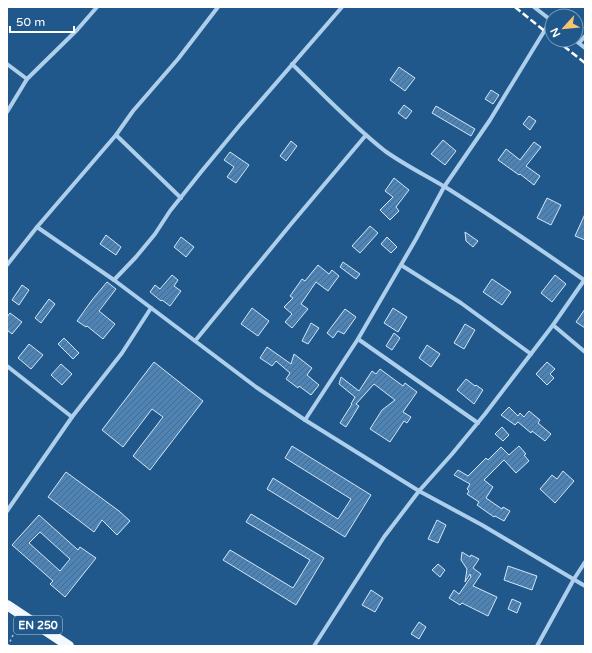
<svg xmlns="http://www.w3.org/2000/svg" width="592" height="653" font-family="'Varela Round',sans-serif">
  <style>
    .building { fill: url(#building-hatch); stroke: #d3e7f8; fill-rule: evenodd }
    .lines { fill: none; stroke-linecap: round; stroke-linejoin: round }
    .path { stroke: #aecfeb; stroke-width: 1.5; stroke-dasharray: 2 3; stroke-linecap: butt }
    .street { stroke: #aecfeb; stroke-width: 4 }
    .primary { stroke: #f3f8fe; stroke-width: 10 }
    .rail { stroke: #fff; stroke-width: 2.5; stroke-dasharray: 7 3; stroke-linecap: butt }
    .labels { text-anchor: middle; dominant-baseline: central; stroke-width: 4; stroke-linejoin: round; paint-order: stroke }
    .shield { fill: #20588c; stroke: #bccddc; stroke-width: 1 }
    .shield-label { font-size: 11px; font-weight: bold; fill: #fff }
  </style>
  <defs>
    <pattern id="building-hatch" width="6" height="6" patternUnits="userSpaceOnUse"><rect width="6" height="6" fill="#4d84b5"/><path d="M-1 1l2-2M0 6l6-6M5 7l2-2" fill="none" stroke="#4d6b86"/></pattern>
  </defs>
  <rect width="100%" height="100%" fill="#20588c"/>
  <g class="building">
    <polygon points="399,67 415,78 405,91 390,80"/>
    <polygon points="491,90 499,95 493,104 485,99"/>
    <polygon points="404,105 412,111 406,119 398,113"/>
    <polygon points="436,106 475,129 471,136 432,113"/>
    <polygon points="529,116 536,121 530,130 523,124"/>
    <polygon points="443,140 456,151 445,165 431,154"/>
    <polygon points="291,141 297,146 286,161 280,156"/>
    <polygon points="534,142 541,147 526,166 540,176 534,185 520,174 519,175 498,160 506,149 520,160"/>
    <polygon points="230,152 249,165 236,183 227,177 234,167 224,160"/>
    <polygon points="394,178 409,190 396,207 399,211 390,220 380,210 393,197 385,191"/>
    <polygon points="547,198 561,205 551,225 537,218"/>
    <polygon points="585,214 585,240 575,236"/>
    <polygon points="370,226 378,233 360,253 352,246"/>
    <polygon points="465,232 478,241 473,247 466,241"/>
    <polygon points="106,235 121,247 116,255 100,244"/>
    <polygon points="181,237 194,247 186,257 174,247"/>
    <polygon points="387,237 397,247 391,253 381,244"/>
    <polygon points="343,262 360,274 356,279 340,267"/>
    <polygon points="318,265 329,274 332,270 339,276 328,291 316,282 301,304 308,309 292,328 285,322 292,314 284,307 293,298 290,296 302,279 305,281"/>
    <polygon points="172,275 178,280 174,286 181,291 170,306 162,300 161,301 150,292 155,285 160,289"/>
    <polygon points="555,275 566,284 552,302 541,293"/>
    <polygon points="492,279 511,292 502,305 483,292"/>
    <polygon points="107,282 116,289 99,311 115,324 103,339 87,326 86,327 77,321 92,300"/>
    <polygon points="22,285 29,290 19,305 12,300"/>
    <polygon points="49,299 55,304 41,323 35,318"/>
    <polygon points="252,308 269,321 258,336 241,324"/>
    <polygon points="393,308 407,317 398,332 384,323"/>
    <polygon points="345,309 356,317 344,334 338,331 333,338 327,333"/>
    <polygon points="585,309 585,328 576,322"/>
    <polygon points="10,313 22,322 12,334 7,330 7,317"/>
    <polygon points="311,323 319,328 308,344 302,341"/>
    <polygon points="465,324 475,330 464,349 454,343"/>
    <polygon points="394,333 400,338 392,350 386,346"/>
    <polygon points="64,338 79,353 73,359 58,344"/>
    <polygon points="29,344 43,355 31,369 18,358"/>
    <polygon points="427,345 440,354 431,367 419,358"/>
    <polygon points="267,347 291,364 294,354 312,368 307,375 319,385 311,395 299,386 298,388 286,379 290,373 276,361 272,366 260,358"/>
    <polygon points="154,362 203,401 150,470 133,456 163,417 152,409 123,447 102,430"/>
    <polygon points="547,362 555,369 550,374 554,378 547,385 536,374"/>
    <polygon points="61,364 72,374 62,385 51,375"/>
    <polygon points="380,369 403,386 405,383 417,392 403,412 411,417 407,423 404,421 390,442 370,429 382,410 395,400 374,384 356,404 359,406 346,427 340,423 352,404 351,404 355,397 339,384 341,377 359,391 372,371 376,374"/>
    <polygon points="466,379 475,386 476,385 483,390 474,404 457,390"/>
    <polygon points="509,407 518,416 520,413 524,417 529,411 540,420 538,423 551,434 545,441 532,431 531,433 518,422 515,425 501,415"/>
    <polygon points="502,427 509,435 503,441 495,434"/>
    <polygon points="292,446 371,495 345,537 267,489 273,478 338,519 351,499 285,458"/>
    <polygon points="519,446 526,454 524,455 529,461 516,473 504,460 484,480 493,487 486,498 502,509 503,507 510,511 504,521 495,516 494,517 477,505 479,502 467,494 469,491 467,489 470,484 454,475 458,470 468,476 486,458 488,460 501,447 509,455"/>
    <polygon points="563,471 574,481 555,503 540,489 552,475 557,479"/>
    <polygon points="66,472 119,511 130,521 117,535 102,520 94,532 48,497"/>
    <polygon points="251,514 324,558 296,605 223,560 230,550 293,588 310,560 246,522"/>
    <path d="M39,515L78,550L80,547L96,558L65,597L50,584L53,581L12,545ZM40,532L70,559L60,571L29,543Z"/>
    <polygon points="437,520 446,525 438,543 428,539"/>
    <polygon points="462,552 470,557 471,555 479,559 473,568 481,574 473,586 497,597 488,616 462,603 460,605 449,598 454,590 459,594 471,577 470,574 465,582 467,569 461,560"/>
    <polygon points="438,564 445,570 440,577 432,570"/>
    <polygon points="508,566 537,576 532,590 504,580"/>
    <polygon points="371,590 383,598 375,612 362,605"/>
    <polygon points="512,599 521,603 517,613 508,609"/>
    <polygon points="419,622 426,627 419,639 411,634"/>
  </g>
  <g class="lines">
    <polyline class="path" points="8,646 18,624"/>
    <g class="street">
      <polyline points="534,7 552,21"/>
      <polyline points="575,40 585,48"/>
      <polyline points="579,43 585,36"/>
      <polyline points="7,64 27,79"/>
      <path d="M292,64C322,93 352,125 385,151C406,166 429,177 450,190C496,219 540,249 584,280"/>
      <polyline points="7,112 27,79 77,30 97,7"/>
      <polyline points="116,135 181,198"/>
      <polyline points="37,227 114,280 256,387 305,420 419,491 482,525 585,586"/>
      <polyline points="7,265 37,227 116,135 133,111 178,59 218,7"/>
      <polyline points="401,265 461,303 531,354"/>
      <polyline points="114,280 136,257 155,234 170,211 201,172 239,126 342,7"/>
      <polyline points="553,325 585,352"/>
      <polyline points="358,339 478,423"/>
      <polyline points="195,341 291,224 366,135"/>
      <polyline points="7,366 72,417"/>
      <polyline points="305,420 358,339 416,239 444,187 490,120 551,20"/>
      <polyline points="7,511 72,417 122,353 151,308"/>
      <polyline points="314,646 384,537 419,491 452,454 485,414 553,325 585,279"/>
      <polyline points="537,646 574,579 585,562"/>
    </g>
    <polyline class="primary" points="7,605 69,646"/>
    <g class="rail">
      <polyline points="515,7 552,37"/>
      <polyline points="556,40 585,63"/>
    </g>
  </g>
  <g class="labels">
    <rect class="shield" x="14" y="616" width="48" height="18" rx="3"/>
    <g class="shield-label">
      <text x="38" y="625">EN 250</text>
    </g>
  </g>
  <rect width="592" height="653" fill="none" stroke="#ffffff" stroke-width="16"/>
  <g transform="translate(564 28) rotate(243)"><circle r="19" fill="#20588c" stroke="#799bba"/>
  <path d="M0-3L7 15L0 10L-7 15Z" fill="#f8c56f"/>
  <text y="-6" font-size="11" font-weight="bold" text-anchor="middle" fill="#ffffff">N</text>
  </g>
  <path d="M10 26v6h64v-6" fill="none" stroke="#ffffff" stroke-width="2"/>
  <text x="16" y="26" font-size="12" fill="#ffffff" stroke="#20588c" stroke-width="3" paint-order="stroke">50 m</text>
</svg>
